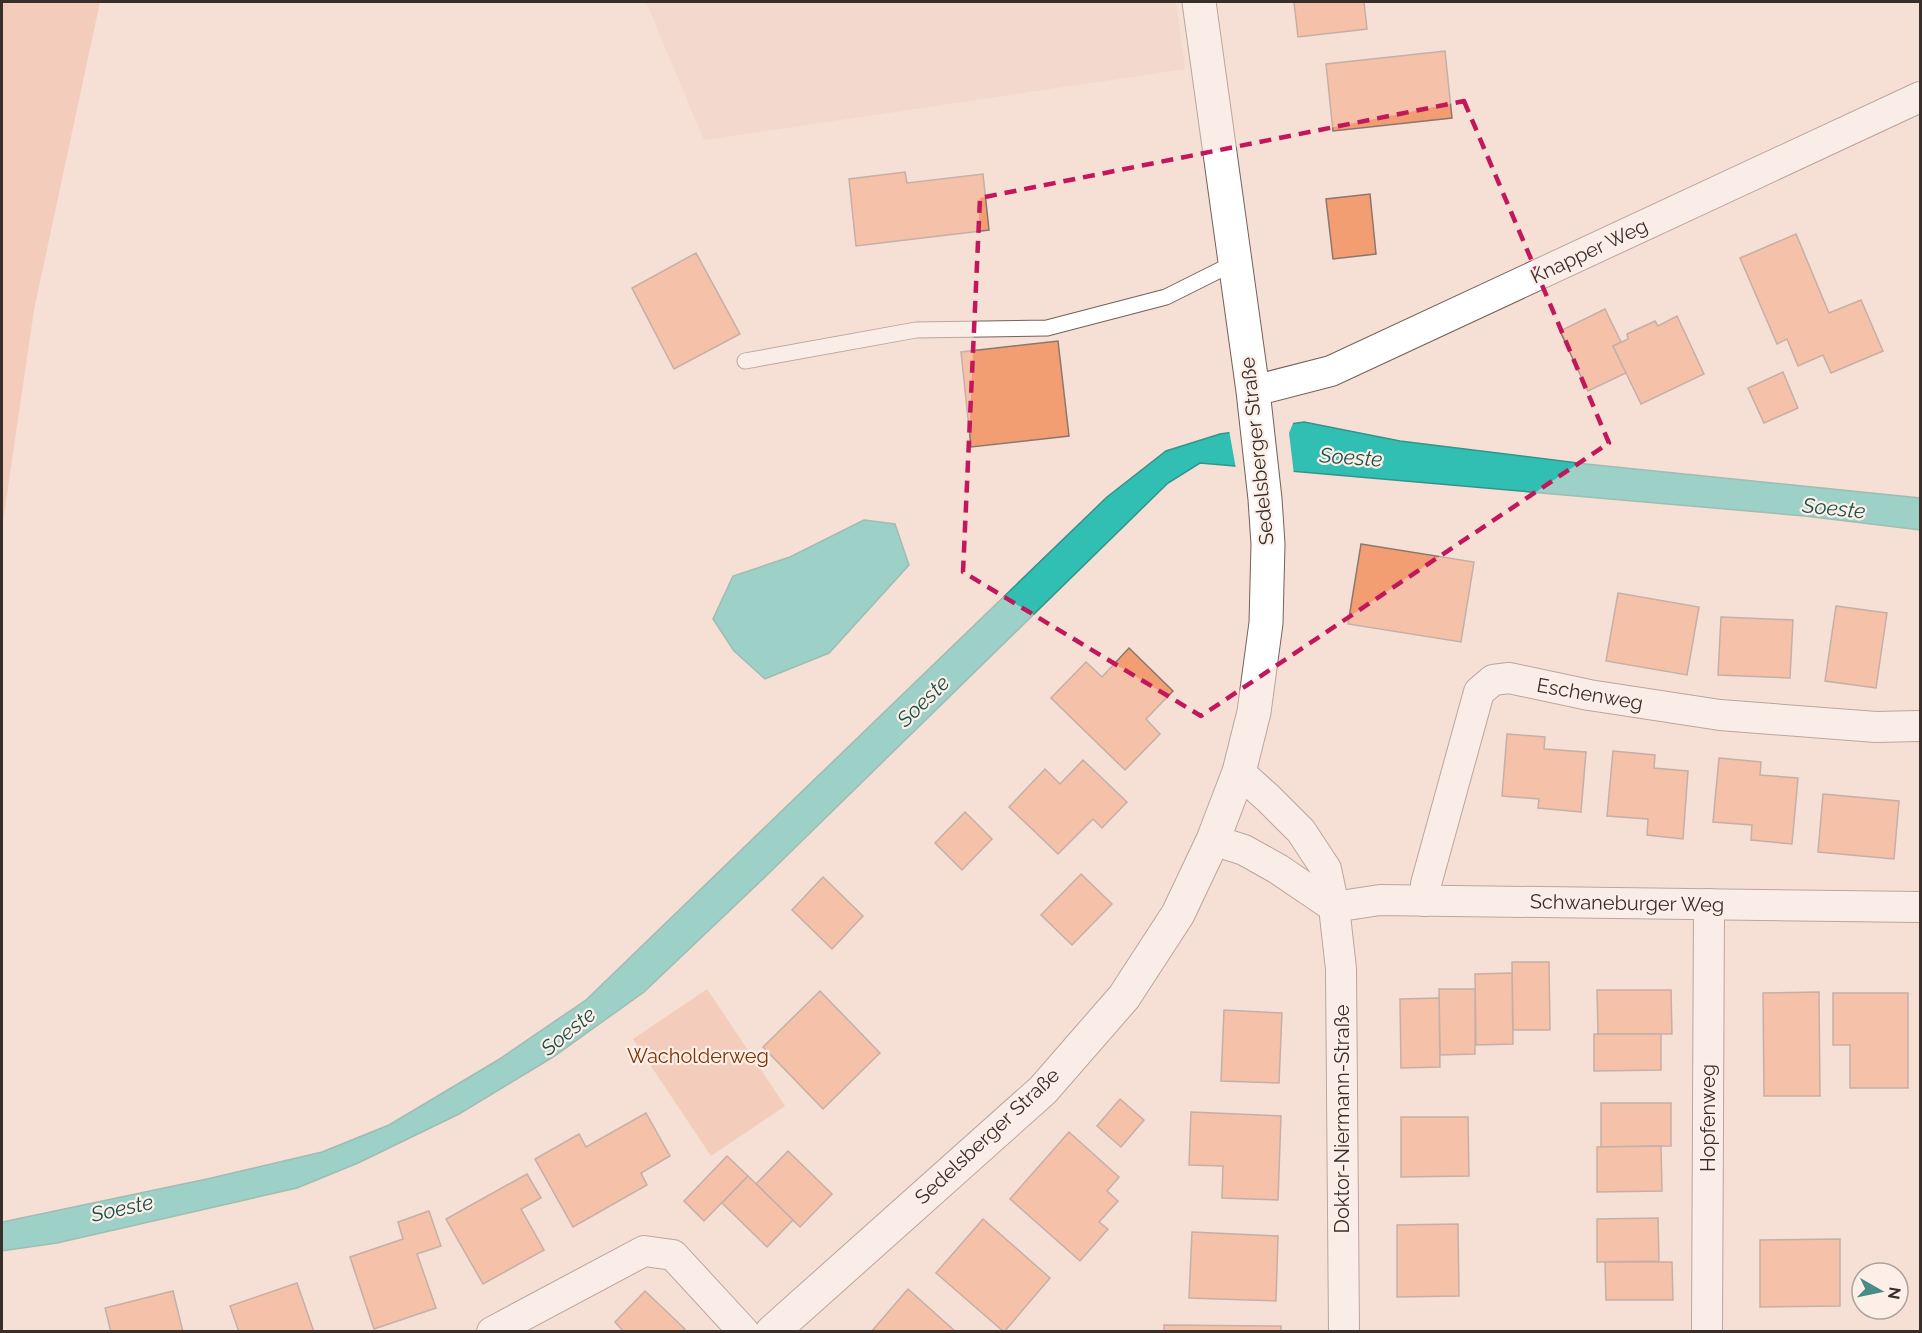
<svg xmlns="http://www.w3.org/2000/svg" width="1922" height="1333" font-family="Raleway,sans-serif">
  <style>
    .built { fill: #eed1c3 }
    .green { fill: #f1b79b }
    .water { fill: #31bfb3; stroke: #33948a; stroke-width: 1.5 }
    .pier { fill: #f6dfd5 }
    .building { fill: #f39d73; stroke: #8b776e; stroke-width: 1.5 }
    .lines { fill: none; stroke-linecap: round; stroke-linejoin: round }
    .service-casing { stroke: #746158; stroke-width: 17 }
    .minor-casing { stroke: #746158; stroke-width: 32 }
    .tertiary-casing { stroke: #746158; stroke-width: 35 }
    .service { stroke: #fff; stroke-width: 15 }
    .minor { stroke: #fff; stroke-width: 30 }
    .tertiary { stroke: #fff; stroke-width: 33 }
    .marked { fill: none; stroke: #c2185b; stroke-width: 4.5; stroke-dasharray: 12 8; stroke-linejoin: round }
    .labels { text-anchor: middle; dominant-baseline: central; stroke-width: 4.5; stroke-linejoin: round; paint-order: stroke }
    .street-label { font-size: 20px; fill: #382f2b; stroke: #fdefe8 }
    .park-label { font-size: 20px; fill: #7d3200; stroke: #fdefe8 }
    .water-label { font-size: 21px; font-style: italic; fill: #17514b; stroke: #fdefe8 }
  </style>
  <rect width="100%" height="100%" fill="#f6dfd5"/>
  <polygon class="built" points="646,2 1176,2 1185,69 704,140"/>
  <g class="green">
    <polygon points="2,2 100,2 34,310 2,528"/>
    <polygon points="707,989 785,1106 711,1156 633,1039"/>
  </g>
  <g class="water">
    <polygon points="1304,422 1400,441 1586,464 1920,498 1920,530 1805,516 1200,463 1168,483 764,878 644,992 553,1057 459,1114 358,1163 297,1188 57,1243 2,1251 2,1222 207,1179 322,1152 389,1125 498,1060 586,1000 1107,497 1166,451 1220,434"/>
    <polygon points="864,520 895,524 909,565 829,653 765,679 734,651 713,619 733,576 790,557"/>
  </g>
  <polygon class="pier" points="1294,421 1289,433 1294,475 1236,469 1229,430"/>
  <g class="building">
    <polygon points="1294,2 1364,2 1367,29 1298,37"/>
    <polygon points="1445,51 1452,118 1333,131 1326,64"/>
    <polygon points="905,172 907,183 983,174 989,230 856,246 849,179"/>
    <polygon points="1370,194 1376,254 1333,259 1326,199"/>
    <polygon points="1796,234 1829,313 1861,300 1883,351 1831,373 1823,355 1798,366 1787,339 1777,344 1740,258"/>
    <polygon points="696,253 740,334 674,369 632,288"/>
    <polygon points="1605,309 1621,342 1613,346 1626,373 1588,391 1560,331"/>
    <polygon points="1677,316 1704,374 1641,404 1613,346 1628,339 1627,334 1655,321 1658,326"/>
    <polygon points="1058,341 1069,436 971,447 961,352"/>
    <polygon points="1783,372 1798,408 1764,423 1748,388"/>
    <polygon points="1361,544 1474,562 1461,642 1348,624"/>
    <polygon points="1618,593 1699,607 1687,675 1606,661"/>
    <polygon points="1836,606 1887,613 1876,688 1825,681"/>
    <polygon points="1721,617 1793,620 1790,678 1718,675"/>
    <polygon points="1129,648 1173,691 1146,719 1160,734 1125,770 1051,698 1086,662 1102,677"/>
    <polygon points="1507,734 1545,737 1544,749 1586,752 1581,812 1538,808 1539,799 1502,796"/>
    <polygon points="1613,751 1655,755 1654,768 1688,771 1683,839 1647,835 1648,819 1607,816"/>
    <polygon points="1719,758 1761,762 1760,775 1798,778 1792,844 1751,840 1752,825 1713,822"/>
    <polygon points="1083,760 1127,802 1102,828 1093,819 1058,854 1009,807 1045,769 1060,784"/>
    <polygon points="1823,794 1899,801 1894,859 1818,852"/>
    <polygon points="965,812 992,839 962,870 935,843"/>
    <polygon points="1081,874 1112,904 1072,945 1041,915"/>
    <polygon points="823,877 863,916 832,949 792,910"/>
    <polygon points="1512,962 1549,962 1550,1030 1513,1030"/>
    <polygon points="1512,973 1513,1044 1476,1045 1475,974"/>
    <polygon points="1439,989 1475,989 1475,1054 1440,1055"/>
    <polygon points="1597,990 1671,990 1672,1034 1598,1034"/>
    <polygon points="820,991 880,1053 823,1109 763,1047"/>
    <polygon points="1819,992 1820,1096 1764,1096 1763,993"/>
    <polygon points="1833,993 1908,993 1908,1088 1850,1088 1850,1045 1833,1045"/>
    <polygon points="1439,998 1440,1067 1401,1068 1400,999"/>
    <polygon points="1224,1010 1282,1013 1279,1083 1221,1081"/>
    <polygon points="1594,1034 1661,1034 1661,1070 1594,1071"/>
    <polygon points="1120,1099 1144,1120 1121,1147 1097,1126"/>
    <polygon points="1601,1103 1671,1103 1671,1146 1601,1147"/>
    <polygon points="1191,1112 1281,1116 1278,1200 1222,1198 1223,1166 1189,1165"/>
    <polygon points="646,1113 670,1156 641,1173 647,1185 573,1227 535,1159 579,1134 586,1147"/>
    <polygon points="1401,1117 1468,1117 1469,1176 1401,1177"/>
    <polygon points="1069,1132 1119,1177 1107,1191 1118,1201 1099,1222 1108,1229 1080,1261 1010,1199"/>
    <polygon points="1661,1146 1662,1191 1597,1192 1597,1147"/>
    <polygon points="788,1151 832,1194 800,1227 756,1184"/>
    <polygon points="727,1156 748,1176 704,1221 684,1201"/>
    <polygon points="527,1174 541,1198 521,1209 544,1250 483,1284 446,1219"/>
    <polygon points="748,1176 793,1220 767,1247 722,1203"/>
    <polygon points="429,1211 441,1246 417,1254 436,1308 374,1329 350,1257 403,1239 398,1222"/>
    <polygon points="1658,1218 1659,1261 1597,1262 1597,1219"/>
    <polygon points="983,1219 1050,1278 1004,1332 936,1273"/>
    <polygon points="1458,1224 1459,1296 1397,1297 1397,1225"/>
    <polygon points="1192,1232 1278,1236 1276,1301 1189,1298"/>
    <polygon points="1840,1239 1840,1306 1760,1307 1760,1240"/>
    <polygon points="1605,1262 1672,1262 1673,1300 1606,1300"/>
    <polygon points="297,1283 314,1332 239,1332 230,1306"/>
    <polygon points="908,1289 956,1332 871,1332"/>
    <polygon points="173,1291 183,1332 111,1332 105,1308"/>
    <polygon points="645,1291 685,1329 683,1332 624,1332 615,1322"/>
    <polygon points="1164,1325 1281,1326 1281,1332 1164,1332"/>
  </g>
  <g class="lines">
    <g class="service-casing">
      <polyline id="service" points="745,361 916,330 1047,328 1166,297 1234,263"/>
    </g>
    <g class="minor-casing">
      <g id="minor">
        <polyline points="1253,391 1331,371 1920,97"/>
        <polyline points="1239,772 1268,798 1301,831 1326,869 1334,907 1341,969 1344,1332"/>
        <polyline points="1213,840 1244,850 1278,869 1334,907"/>
        <polyline points="1425,901 1426,884 1479,692 1493,680 1509,678 1589,695 1720,715 1876,727 1920,726"/>
        <polyline points="1334,907 1380,900 1920,907"/>
        <polyline points="492,1332 644,1251 673,1255 744,1332"/>
        <polyline points="1707,1332 1709,904"/>
      </g>
    </g>
    <g class="tertiary-casing">
      <polyline id="tertiary" points="772,1332 1043,1090 1124,997 1178,914 1213,840 1239,772 1254,712 1266,623 1268,544 1265,499 1253,391 1199,2"/>
    </g>
    <use href="#service" class="service"/>
    <use href="#minor" class="minor"/>
    <use href="#tertiary" class="tertiary"/>
  </g>
  <path d="M0 0H1922V1333H0ZM1464,101L1609,443L1201,716L963,572L980,198Z" fill="#f6dfd5" fill-opacity=".55" fill-rule="evenodd"/>
  <path class="marked" d="M1464,101L1609,443L1201,716L963,572L980,198Z"/>
  <g class="labels">
    <g class="street-label">
      <text transform="translate(1589 251) rotate(-25)">Knapper Weg</text>
      <text transform="translate(1257 451) rotate(-96)">Sedelsberger Straße</text>
      <text transform="translate(1590 694) rotate(10)">Eschenweg</text>
      <text transform="translate(1627 903) rotate(1)">Schwaneburger Weg</text>
      <text transform="translate(1708 1118) rotate(-90)">Hopfenweg</text>
      <text transform="translate(1342 1119) rotate(-90)">Doktor-Niermann-Straße</text>
      <text transform="translate(987 1136) rotate(-43)">Sedelsberger Straße</text>
    </g>
    <g class="park-label">
      <text x="698" y="1056">Wacholderweg</text>
    </g>
    <g class="water-label">
      <text transform="translate(1351 457) rotate(4)">Soeste</text>
      <text transform="translate(1834 508) rotate(6)">Soeste</text>
      <text transform="translate(923 701) rotate(-44)">Soeste</text>
      <text transform="translate(568 1031) rotate(-39)">Soeste</text>
      <text transform="translate(122 1208) rotate(-12)">Soeste</text>
    </g>
  </g>
  <rect width="1922" height="1333" fill="none" stroke="#382f2b" stroke-width="6"/>
  <g transform="translate(1880 1291) rotate(99)"><circle r="28" fill="#fdefe8" stroke="#aea29c" stroke-width="1.5"/>
  <path d="M0-4.5L10 22L0 15L-10 22Z" fill="#478d86"/>
  <text y="-9" font-size="16" font-weight="bold" text-anchor="middle" fill="#382f2b">N</text>
  </g>
</svg>
